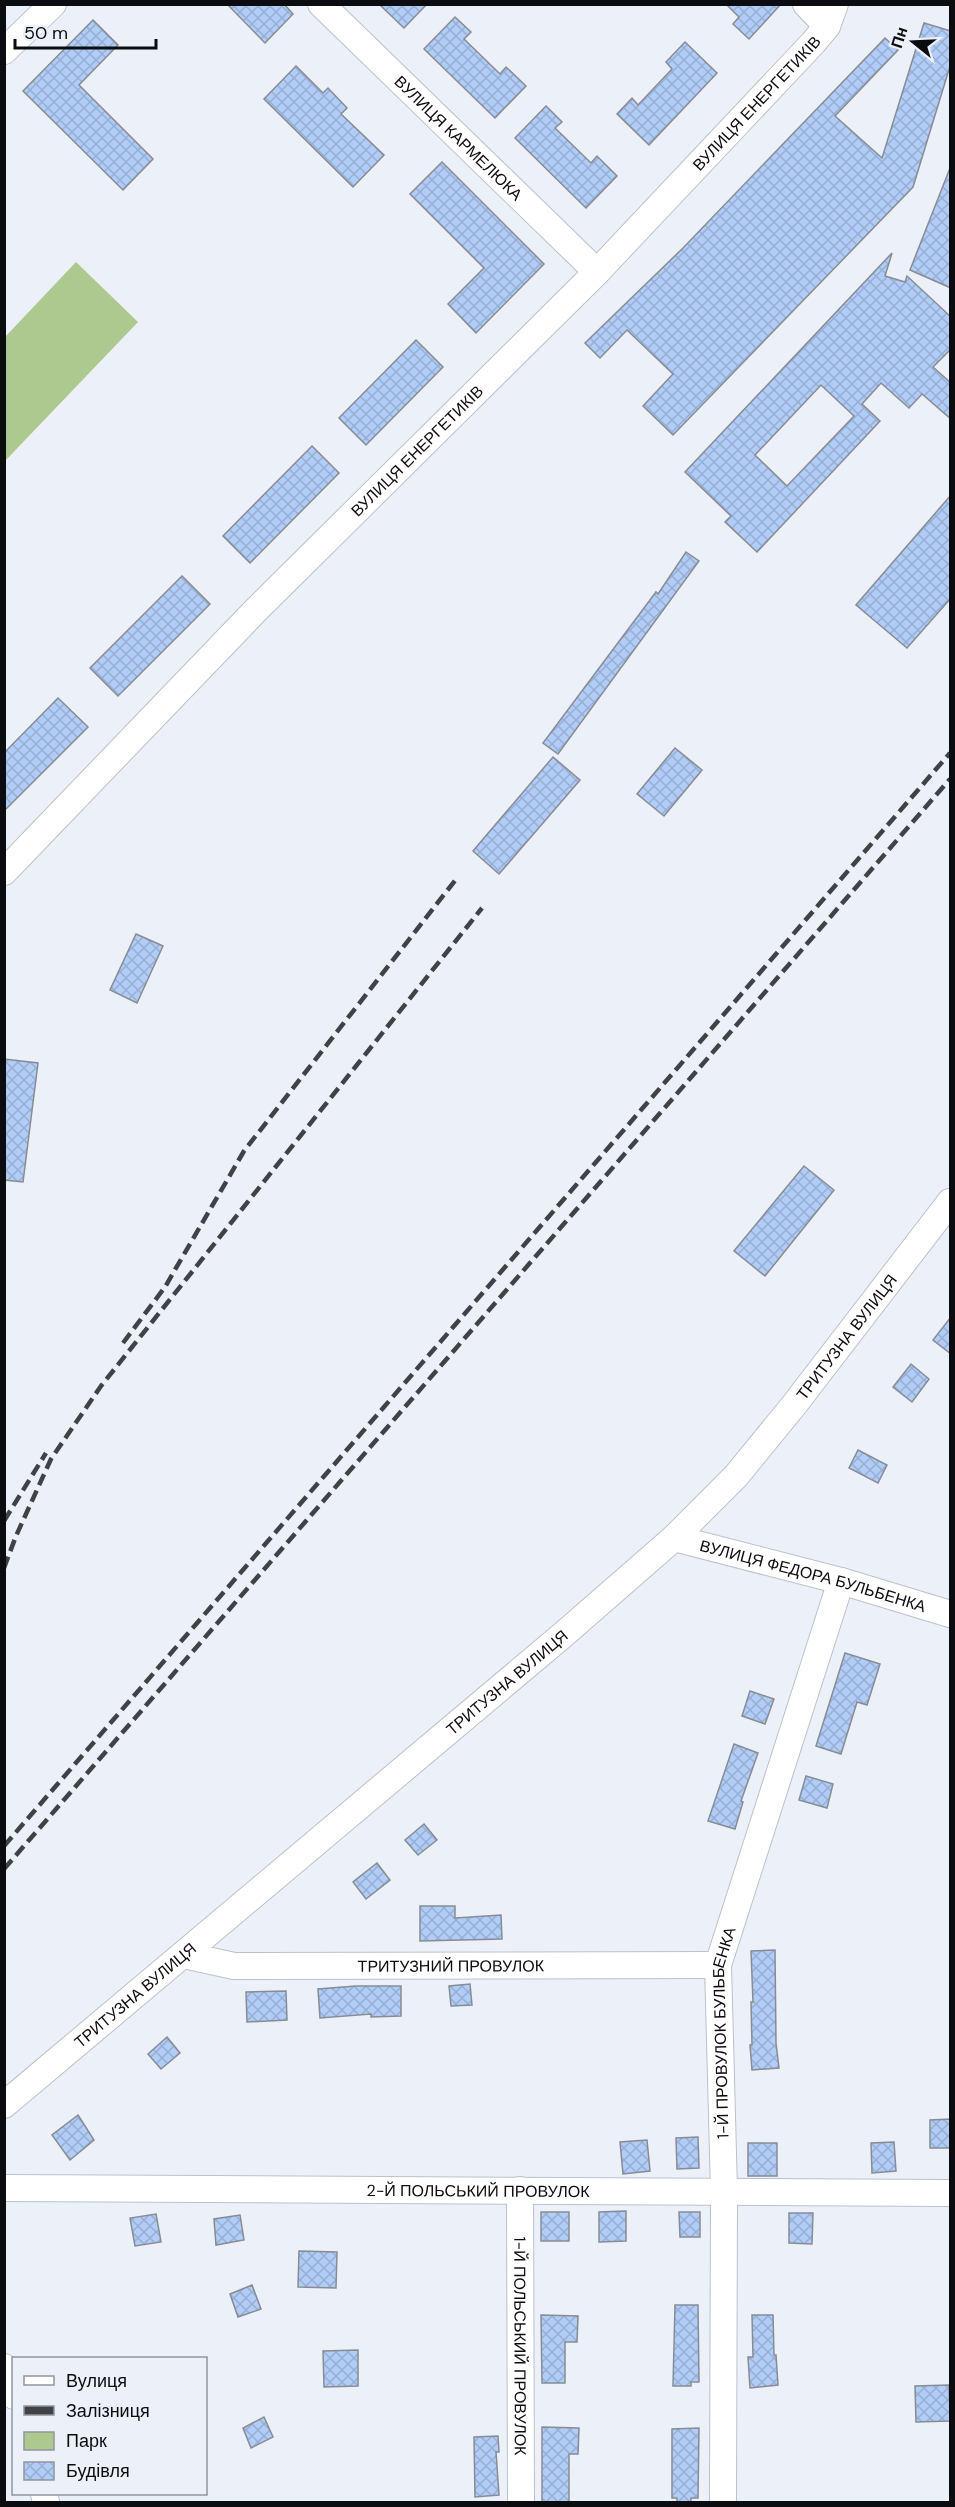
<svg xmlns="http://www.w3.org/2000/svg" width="955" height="2507" font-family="'DM Sans',sans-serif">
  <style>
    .green { fill: #aec98f }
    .building { fill: url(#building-cross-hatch); stroke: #878c94; stroke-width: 1.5; fill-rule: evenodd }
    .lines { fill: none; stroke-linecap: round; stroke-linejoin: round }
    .minor-casing { stroke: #bcc1c9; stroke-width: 28 }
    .minor { stroke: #fff; stroke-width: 26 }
    .rail { stroke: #404247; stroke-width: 4.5; stroke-dasharray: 12 6; stroke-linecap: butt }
    .labels { text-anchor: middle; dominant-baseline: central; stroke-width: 4.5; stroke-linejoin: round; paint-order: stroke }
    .street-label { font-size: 16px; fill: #0b0c0f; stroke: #ecf1f9 }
  </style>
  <defs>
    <pattern id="building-cross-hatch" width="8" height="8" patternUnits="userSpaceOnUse" patternTransform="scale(1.5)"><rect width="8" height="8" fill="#b0ccf7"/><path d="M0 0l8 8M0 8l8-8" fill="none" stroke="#96aed3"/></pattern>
  </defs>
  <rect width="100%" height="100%" fill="#ecf1f9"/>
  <polygon class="green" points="76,262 138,322 5,461 5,337"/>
  <g class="building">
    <polygon points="227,4 284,4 293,14 265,43"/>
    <polygon points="379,4 427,4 404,28"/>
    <polygon points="726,4 781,4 749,39 733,24 739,17"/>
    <polygon points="455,17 471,32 464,39 500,74 506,67 526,86 495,118 424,49"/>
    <polygon points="93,20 118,45 79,85 153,159 123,190 23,91"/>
    <polygon points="924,23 951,31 951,63 913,187 673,435 643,406 673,374 627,330 600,358 585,343 683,248 885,38 898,50 835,116 882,158"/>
    <polygon points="685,42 717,73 649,145 617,114 632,98 638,105 672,69 666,62"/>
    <polygon points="296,66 323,93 328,88 347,108 341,114 384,155 353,187 264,99"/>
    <polygon points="546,106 562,122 555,128 591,163 597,156 617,176 586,208 515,138"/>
    <polygon points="442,162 544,264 476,333 448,304 484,268 410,194"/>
    <polygon points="950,168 951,169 951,288 910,270"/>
    <path d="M892,253L885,276L905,282L907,276L951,317V349L933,367L951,383V419L922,394L909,408L881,383L862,404L880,421L757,552L725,522L731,516L685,472ZM821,385L854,416L787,486L755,455Z"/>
    <polygon points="416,340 443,367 366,445 339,418"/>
    <polygon points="312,446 339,473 250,563 223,536"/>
    <polygon points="951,495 951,598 907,648 856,605"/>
    <polygon points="686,552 699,561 558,754 543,743 656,592 658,594"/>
    <polygon points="182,576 210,604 118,696 90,668"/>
    <polygon points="58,698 88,727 4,811 4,753"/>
    <polygon points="675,748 702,770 664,816 637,794"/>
    <polygon points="553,757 580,780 499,874 473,851"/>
    <polygon points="136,934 163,946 137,1003 110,990"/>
    <polygon points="4,1059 38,1063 23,1182 4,1180"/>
    <polygon points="804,1166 834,1190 765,1276 734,1251"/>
    <polygon points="951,1317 951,1354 933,1340"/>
    <polygon points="911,1364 929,1379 912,1402 893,1387"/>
    <polygon points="858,1450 887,1465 878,1483 849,1468"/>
    <polygon points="845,1653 880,1664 867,1705 857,1702 841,1754 816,1746"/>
    <polygon points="750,1691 774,1699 765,1724 742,1716"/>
    <polygon points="734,1744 758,1753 741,1801 743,1802 735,1829 708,1821"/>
    <polygon points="806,1776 833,1784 827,1808 799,1800"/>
    <polygon points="424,1824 437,1840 418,1855 405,1840"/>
    <polygon points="377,1863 390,1880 366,1899 353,1882"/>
    <polygon points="420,1906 455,1906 455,1918 501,1915 502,1939 420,1941"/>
    <polygon points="775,1950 776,2043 779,2068 752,2070 750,2045 752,2045 751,2002 753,2002 751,1951"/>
    <polygon points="470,1984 472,2005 451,2006 449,1986"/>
    <polygon points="356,1986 401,1986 401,2016 371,2017 371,2014 320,2018 318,1989"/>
    <polygon points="286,1991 287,2020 247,2022 246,1992"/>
    <polygon points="167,2037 180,2053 161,2069 148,2054"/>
    <polygon points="78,2115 94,2140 70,2160 52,2135"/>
    <polygon points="951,2119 951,2148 930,2148 930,2120"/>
    <polygon points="698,2137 699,2168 677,2169 676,2138"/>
    <polygon points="647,2140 650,2171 623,2174 620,2142"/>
    <polygon points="894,2142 896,2171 872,2173 871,2143"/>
    <rect x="748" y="2143" width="29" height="33"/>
    <polygon points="626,2211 626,2241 599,2242 599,2212"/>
    <rect x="541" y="2212" width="28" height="29"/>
    <polygon points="679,2212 700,2212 700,2237 680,2237"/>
    <polygon points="789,2213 813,2213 812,2244 789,2243"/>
    <polygon points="156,2214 161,2242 135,2246 130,2218"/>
    <polygon points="240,2215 244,2240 216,2245 214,2219"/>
    <polygon points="299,2251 337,2252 336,2288 298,2287"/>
    <polygon points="252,2285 261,2309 238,2317 230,2294"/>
    <polygon points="675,2305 698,2305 699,2382 691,2382 691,2386 673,2386"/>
    <polygon points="541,2315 578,2316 577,2342 565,2342 565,2383 542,2383"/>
    <polygon points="752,2315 773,2315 774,2355 776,2355 778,2385 750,2388 748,2357 753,2357"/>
    <polygon points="358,2350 358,2386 324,2387 323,2351"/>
    <polygon points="949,2385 950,2421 916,2422 915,2386"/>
    <polygon points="264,2417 273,2437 251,2448 243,2428"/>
    <polygon points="542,2427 579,2428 578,2454 569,2454 569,2502 542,2502"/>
    <polygon points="699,2428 698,2498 691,2498 691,2502 677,2502 677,2498 672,2498 672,2429"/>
    <polygon points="498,2436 499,2452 496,2452 499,2495 475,2497 474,2437"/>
  </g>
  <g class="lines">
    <g class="minor-casing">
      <g id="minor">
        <path id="s1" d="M321,4L597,272"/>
        <polyline points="806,4 827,26"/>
        <polyline points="4,51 53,4"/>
        <path id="s2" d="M4,872L256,610L597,272L813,43L827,26L835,4"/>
        <path id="s3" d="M674,1538L841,1581L950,1614"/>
        <path id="s4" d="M184,1955L234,1966L718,1965"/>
        <path id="s5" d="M4,2105L564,1634L674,1538L736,1476L794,1405L950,1202"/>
        <path id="s6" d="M4,2188L950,2193"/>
        <path id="s7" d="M520,2190L521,2502"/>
        <polyline points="4,2367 14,2396"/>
        <polyline points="44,2494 46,2502"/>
        <path id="s8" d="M723,2502L724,2191L718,1965L841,1581"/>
      </g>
    </g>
    <use href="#minor" class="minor"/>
    <g class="rail">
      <polyline points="123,1343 165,1287 244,1151 457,878"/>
      <polyline points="4,1521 46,1453"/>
      <polyline points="4,1568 16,1536 51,1459 101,1386 482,908"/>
      <polyline points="4,1846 950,753"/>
      <polyline points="4,1869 950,779"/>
    </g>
  </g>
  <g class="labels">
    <g class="street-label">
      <text stroke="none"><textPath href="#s2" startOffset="1076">ВУЛИЦЯ ЕНЕРГЕТИКІВ</textPath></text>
      <text stroke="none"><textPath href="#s1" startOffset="192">ВУЛИЦЯ КАРМЕЛЮКА</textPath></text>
      <text stroke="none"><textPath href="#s2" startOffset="590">ВУЛИЦЯ ЕНЕРГЕТИКІВ</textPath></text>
      <text stroke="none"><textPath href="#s5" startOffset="1143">ТРИТУЗНА ВУЛИЦЯ</textPath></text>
      <text stroke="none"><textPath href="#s3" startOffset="144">ВУЛИЦЯ ФЕДОРА БУЛЬБЕНКА</textPath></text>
      <text stroke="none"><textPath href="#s5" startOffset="657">ТРИТУЗНА ВУЛИЦЯ</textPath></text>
      <text stroke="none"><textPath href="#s4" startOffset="268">ТРИТУЗНИЙ ПРОВУЛОК</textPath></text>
      <text stroke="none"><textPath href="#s5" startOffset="171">ТРИТУЗНА ВУЛИЦЯ</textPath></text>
      <text stroke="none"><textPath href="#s8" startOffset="470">1-Й ПРОВУЛОК БУЛЬБЕНКА</textPath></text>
      <text stroke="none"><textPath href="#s6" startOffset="474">2-Й ПОЛЬСЬКИЙ ПРОВУЛОК</textPath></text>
      <text stroke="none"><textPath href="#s7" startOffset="156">1-Й ПОЛЬСЬКИЙ ПРОВУЛОК</textPath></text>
    </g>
  </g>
  <rect width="955" height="2507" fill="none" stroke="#0b0c0f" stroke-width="12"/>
  <rect x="12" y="2357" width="195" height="138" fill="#ecf1f9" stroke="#92959b" stroke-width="1.5"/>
  <rect x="24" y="2376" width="30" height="9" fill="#ffffff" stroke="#92959b" stroke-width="1.5"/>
  <text x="66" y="2387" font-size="18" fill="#0b0c0f">Вулиця</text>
  <rect x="24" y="2406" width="30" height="9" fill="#404247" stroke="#92959b" stroke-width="1.5"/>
  <text x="66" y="2417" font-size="18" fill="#0b0c0f">Залізниця</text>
  <rect x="24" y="2432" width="30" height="18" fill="#aec98f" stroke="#92959b" stroke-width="1.5"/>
  <text x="66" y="2447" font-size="18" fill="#0b0c0f">Парк</text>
  <rect x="24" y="2462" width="30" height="18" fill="url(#building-cross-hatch)" stroke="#92959b" stroke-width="1.5"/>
  <text x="66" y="2477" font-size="18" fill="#0b0c0f">Будівля</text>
  <g transform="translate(913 42) rotate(288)" stroke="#ecf1f9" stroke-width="4.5" paint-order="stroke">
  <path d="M0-4.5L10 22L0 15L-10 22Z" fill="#0b0c0f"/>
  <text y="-9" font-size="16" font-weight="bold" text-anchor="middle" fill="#0b0c0f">Пн</text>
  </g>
  <path d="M15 39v9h141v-9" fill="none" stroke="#0b0c0f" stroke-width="3"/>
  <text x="24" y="39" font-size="18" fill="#0b0c0f" stroke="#ecf1f9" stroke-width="4.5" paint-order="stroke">50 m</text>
</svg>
